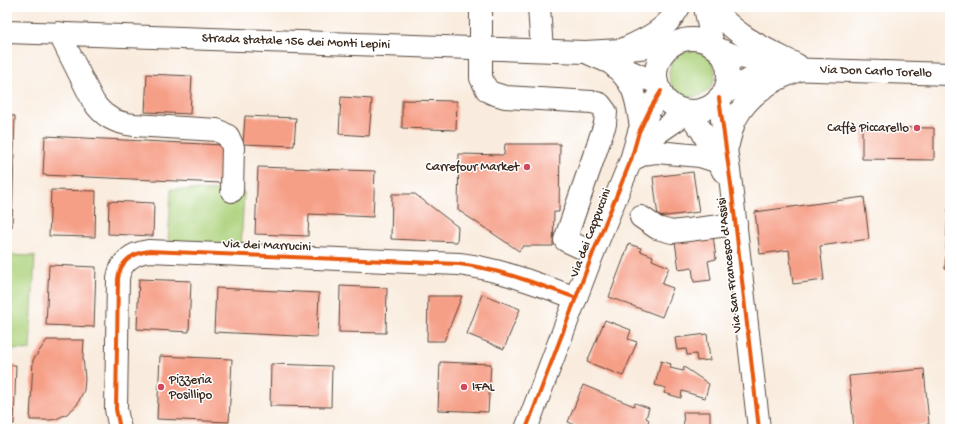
<svg xmlns="http://www.w3.org/2000/svg" width="957" height="436" font-family="'Gochi Hand',sans-serif">
  <style>
    .green { fill: #acd17a; stroke: #747e4c }
    .building { fill: #f69f87 }
    .lines { fill: none; stroke-linecap: round; stroke-linejoin: round }
    .minor-casing { stroke: #58473b; stroke-width: 24 }
    .major-casing { stroke: #58473b; stroke-width: 24 }
    .minor { stroke: #fff; stroke-width: 22 }
    .major { stroke: #fff; stroke-width: 22 }
    .cycleway-casing { stroke: #fff; stroke-width: 6 }
    .cycleway { stroke: #e8590c; stroke-width: 4 }
    .poi-dot { fill: #d1495b; stroke: #fff; stroke-width: 1.5 }
    .labels { text-anchor: middle; dominant-baseline: central; stroke-width: 3; stroke-linejoin: round; paint-order: stroke }
    .street-label { font-size: 13px; fill: #3b2a1e; stroke: #fff }
    .poi-label { font-size: 13px; fill: #3b2a1e; stroke: #fff; text-anchor: end }
  </style>
  <rect width="100%" height="100%" fill="#fff"/>
  <filter id="ink" filterUnits="userSpaceOnUse"><feTurbulence type="fractalNoise" baseFrequency=".025" numOctaves="2"/><feDisplacementMap in="SourceGraphic" scale="8" xChannelSelector="R" yChannelSelector="G"/><feConvolveMatrix kernelMatrix="1 2 1 2 8 2 1 2 1" color-interpolation-filters="sRGB"/></filter>
  <filter id="wash" filterUnits="userSpaceOnUse"><feTurbulence type="fractalNoise" baseFrequency=".012" numOctaves="4" result="noise"/><feDisplacementMap in="SourceGraphic" scale="16" xChannelSelector="R" yChannelSelector="G"/><feGaussianBlur stdDeviation="0.9" result="paint"/><feColorMatrix in="noise" values="0 0 0 0 0 0 0 0 0 0 0 0 0 0 0 0 0 1.4 0 .05"/><feComposite in="paint" operator="in"/></filter>
  <g filter="url(#wash)">
    <rect width="100%" height="100%" fill="#f9ecde"/>
    <g class="green">
      <circle cx="692" cy="74" r="23"/>
      <polygon points="171,189 244,192 241,248 168,244"/>
      <polygon points="7,255 35,256 30,350 7,349"/>
    </g>
    <g id="blocks">
      <g class="building">
        <polygon points="881,7 921,7 921,9 881,8"/>
        <polygon points="147,74 192,76 190,114 145,112"/>
        <polygon points="341,97 372,99 369,136 339,134"/>
        <polygon points="402,100 457,101 456,130 402,128"/>
        <polygon points="7,115 15,116 12,227 7,227"/>
        <polygon points="245,116 296,118 294,146 243,144"/>
        <polygon points="862,127 934,128 934,160 862,159"/>
        <polygon points="45,136 223,145 221,183 43,175"/>
        <polygon points="505,144 560,144 559,212 554,212 553,246 523,246 519,251 458,210 459,154 504,155"/>
        <polygon points="258,167 375,171 373,217 309,214 308,236 255,234"/>
        <polygon points="693,172 699,212 658,217 653,177"/>
        <polygon points="51,190 96,191 95,237 49,236"/>
        <polygon points="392,194 415,194 458,227 457,242 391,239"/>
        <polygon points="864,197 869,239 820,246 824,280 793,284 789,250 760,254 755,212"/>
        <polygon points="109,201 154,203 153,236 108,234"/>
        <polygon points="948,209 950,209 950,269 945,269"/>
        <polygon points="713,235 716,259 708,261 711,280 694,282 692,268 679,270 675,241"/>
        <polygon points="629,244 641,248 640,251 653,256 652,260 669,267 662,284 673,288 662,317 609,297"/>
        <polygon points="49,265 96,267 94,327 46,325"/>
        <polygon points="139,279 191,281 189,332 137,329"/>
        <polygon points="340,286 387,288 386,333 339,332"/>
        <polygon points="216,288 319,293 317,337 214,332"/>
        <polygon points="482,294 520,309 504,349 467,334"/>
        <polygon points="428,296 462,296 444,341 427,341"/>
        <polygon points="605,320 631,330 628,339 637,342 623,376 587,362"/>
        <polygon points="707,334 710,360 697,361 696,354 687,355 686,349 677,350 675,338"/>
        <polygon points="47,340 84,340 83,357 85,379 84,390 77,405 67,414 56,419 50,420 30,420 33,360"/>
        <polygon points="160,356 232,359 229,422 157,419"/>
        <polygon points="661,361 671,364 670,368 683,371 684,367 709,384 705,398 682,391 681,398 664,393 666,388 655,385"/>
        <polygon points="440,362 491,364 488,412 438,410"/>
        <polygon points="271,364 332,366 331,407 270,406"/>
        <polygon points="7,365 16,365 14,424 7,424"/>
        <polygon points="924,369 929,424 878,429 854,429 849,376"/>
        <polygon points="583,385 634,406 635,403 649,408 646,418 649,420 645,429 585,429 568,422"/>
        <polygon points="683,412 710,412 710,429 684,429"/>
      </g>
    </g>
  </g>
  <g filter="url(#ink)">
    <use href="#blocks" fill-opacity="0" stroke="#58473b" stroke-width="1"/>
    <g class="lines">
      <g class="minor-casing">
        <g id="minor">
          <polyline points="481,7 481,78 487,90 492,93 505,97 592,102 600,104 606,112 605,124 565,240 593,253"/>
          <polyline points="539,7 542,50"/>
          <polyline points="705,7 713,46"/>
          <path d="M713,7C734,36 766,49 797,65"/>
          <path d="M59,33L93,101C103,117 116,123 134,125L217,130L228,136L233,147L232,191"/>
          <path d="M626,48C648,38 667,29 679,7"/>
          <path d="M611,63C636,84 636,97 641,127"/>
          <polyline points="719,98 731,185 759,429"/>
          <path d="M728,144C730,136 732,128 735,120C747,96 772,80 797,71"/>
          <polyline points="634,156 653,136 688,112 702,131 723,171"/>
          <polyline points="631,160 644,154 657,152 700,156 719,162"/>
          <polyline points="641,217 657,228 672,232 736,224"/>
          <path d="M120,429L116,409L118,279C120,261 133,253 149,251L459,264C500,269 537,284 576,298"/>
          <polyline points="526,429 593,253 631,160 639,132 650,109 661,91"/>
        </g>
      </g>
      <g class="major-casing">
        <g id="major">
          <polyline points="7,32 585,52 621,50 674,44"/>
          <circle cx="692" cy="75" r="36"/>
          <polyline points="716,48 735,56 786,66"/>
          <polyline points="590,54 657,83"/>
          <path d="M722,95C741,83 761,72 784,69L950,74"/>
        </g>
      </g>
      <use href="#minor" class="minor"/>
      <use href="#major" class="major"/>
      <g class="cycleway-casing">
        <g id="cycleway">
          <polyline points="719,98 731,185 759,429"/>
          <path d="M120,429L116,409L118,279C120,261 133,253 149,251L459,264C500,269 537,284 576,298"/>
          <polyline points="526,429 593,253 631,160 639,132 650,109 661,91"/>
        </g>
      </g>
      <use href="#cycleway" class="cycleway"/>
    </g>
  </g>
  <g class="poi-dot">
    <circle cx="917" cy="128" r="4"/>
    <circle cx="527" cy="167" r="4"/>
    <circle cx="161" cy="387" r="4"/>
    <circle cx="464" cy="387" r="4"/>
  </g>
  <g class="labels">
    <g class="street-label">
      <text transform="translate(296 42) rotate(2)">Strada statale 156 dei Monti Lepini</text>
      <text transform="translate(876 72) rotate(2)">Via Don Carlo Torello</text>
      <text transform="translate(591 233) rotate(-69)">Via dei Cappuccini</text>
      <text transform="translate(267 246) rotate(2)">Via dei Marrucini</text>
      <text transform="translate(730 265) rotate(-97)">Via San Francesco d'Assisi</text>
    </g>
    <g class="poi-label">
      <text x="909" y="128">Caffè Piccarello</text>
      <text x="519" y="167">Carrefour Market</text>
      <text x="169" y="380" text-anchor="start">Pizzeria<tspan x="169" dy="15">Posillipo</tspan></text>
      <text x="472" y="387" text-anchor="start">IFAL</text>
    </g>
  </g>
  <rect width="957" height="436" fill="none" stroke="#fff" stroke-width="24"/>
</svg>
